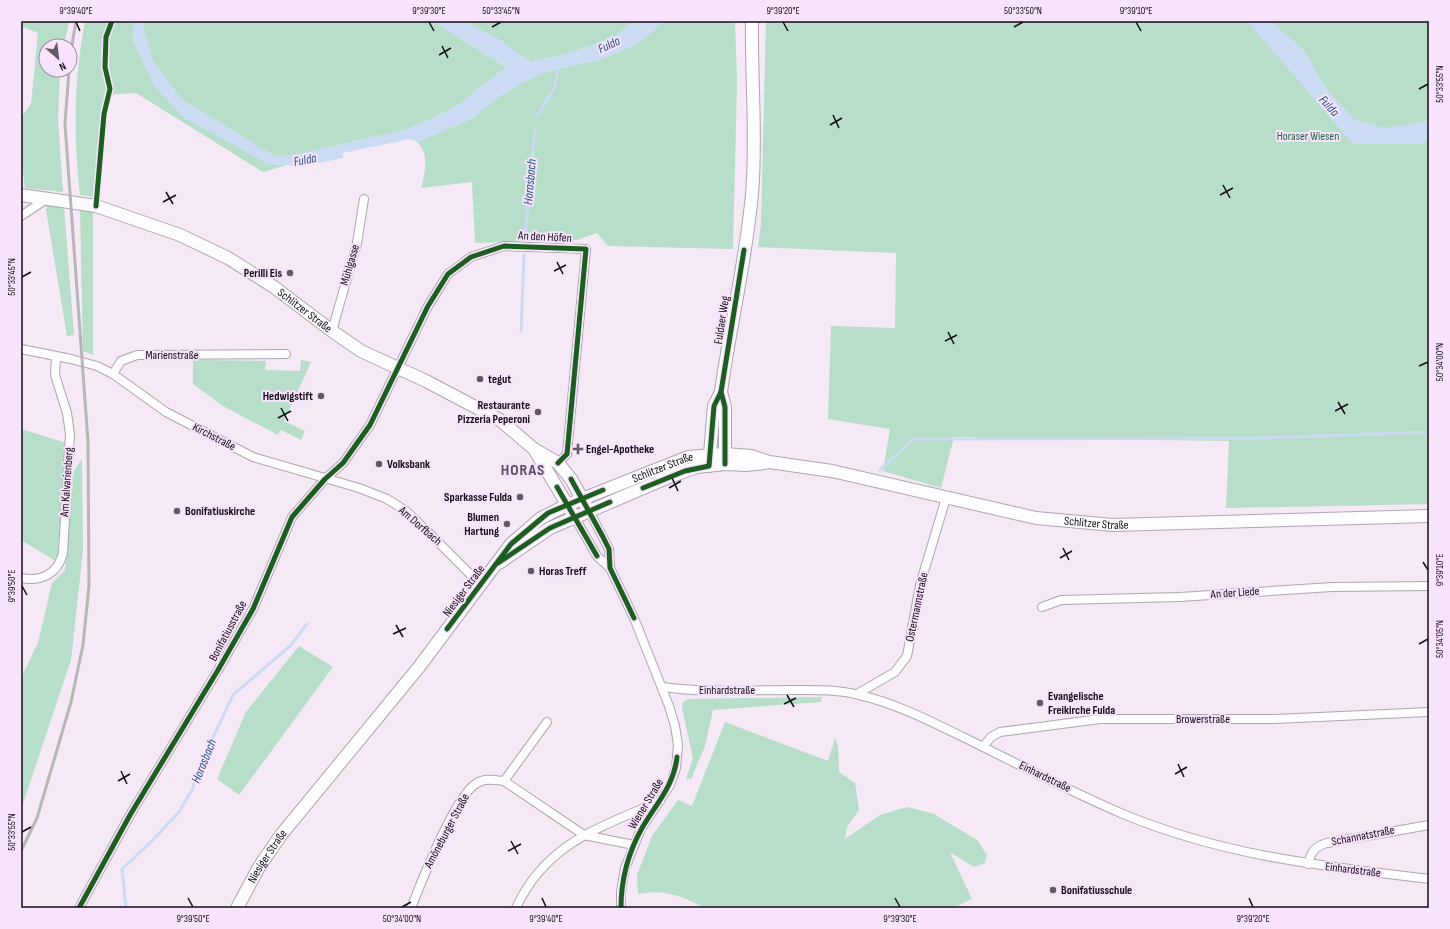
<svg xmlns="http://www.w3.org/2000/svg" width="1450" height="929" font-family="'Sofia Sans Condensed',sans-serif">
  <style>
    .green { fill: #b7dec8 }
    .water { fill: #cbdbf4 }
    .lines { fill: none; stroke-linecap: round; stroke-linejoin: round }
    .stream { stroke: #cbdbf4; stroke-width: 3 }
    .street-casing { stroke: #aea6af; stroke-width: 10 }
    .secondary-casing { stroke: #aea6af; stroke-width: 14 }
    .street { stroke: #fdfcfe; stroke-width: 8 }
    .secondary { stroke: #fdfcfe; stroke-width: 12 }
    .rail { stroke: #b8b5b8; stroke-width: 3 }
    .cycleway-casing { stroke: #f7e3fb; stroke-width: 8 }
    .cycleway { stroke: #1b5e20; stroke-width: 5 }
    .ticks { fill: none; stroke: #140d15; stroke-width: 1.5 }
    .poi-dot { fill: #625a63; stroke: #f7e3fb; stroke-width: 1.5 }
    .labels { text-anchor: middle; dominant-baseline: central; stroke-width: 4; stroke-linejoin: round; paint-order: stroke }
    .park-label { font-size: 12px; fill: #1c653e; stroke: #f7e3fb }
    .street-label { font-size: 12px; fill: #140d15; stroke: #f7e3fb }
    .poi-label { font-size: 12px; font-weight: bold; fill: #140d15; stroke: #f7e3fb; text-anchor: start }
    .water-label { font-size: 13px; font-style: italic; fill: #215584; stroke: #f7e3fb }
    .district-label { font-size: 16px; font-weight: bold; letter-spacing: 1px; fill: #5b4a5e; stroke: #f7e3fb }
    .neatline { fill: none; stroke: #140d15; stroke-width: 1.5 }
    .ticks-label { font-size: 10px; text-anchor: middle; fill: #140d15 }
  </style>
  <rect width="100%" height="100%" fill="#f4e9f5"/>
  <g class="green">
    <polygon points="21,21 69,21 64,46 46,46 46,70 60,70 58,119 63,192 25,188 21,158 21,117 31,104 38,33 21,26"/>
    <path d="M85,21H134L133,41L155,87L238,147L269,164L287,165L263,172L136,93L105,95L93,197L80,195C73,134 74,81 85,21Z"/>
    <polygon points="144,21 432,21 506,67 458,105 434,118 404,130 303,153 276,157 181,99 152,59 143,25"/>
    <polygon points="464,21 635,21 611,39 566,54 531,62 498,39"/>
    <path d="M664,21H735L737,81L733,249L608,246L597,233L577,240L475,243L472,182L421,188C425,173 430,154 417,142L471,119L492,101L521,83L548,71L599,60L639,43Z"/>
    <polygon points="766,21 1429,21 1429,504 1226,508 1229,441 954,437 941,488 883,471 890,429 828,419 831,326 895,328 896,253 758,247 761,224"/>
    <polygon points="47,204 64,207 74,335 67,336 46,210"/>
    <polygon points="80,207 93,209 93,355 83,351"/>
    <polygon points="193,360 266,361 265,370 300,371 301,360 311,362 284,421 305,431 301,440 281,430 278,435 223,406 193,384"/>
    <polygon points="21,429 66,443 57,562 21,540"/>
    <polygon points="82,459 83,550 71,660 21,810 21,678 38,643 52,583 65,570 74,470"/>
    <polygon points="299,646 333,667 239,795 217,779 246,712"/>
    <polygon points="822,697 821,702 713,710 705,746 691,779 686,779 693,758 682,708 683,702 688,699"/>
    <path d="M725,722L828,761L835,738L838,746L839,772L855,783L859,810L847,827L845,839L880,815L907,807L934,814L977,840L987,855L985,863L974,867L950,852L972,899L953,908H705C680,896 666,889 638,894L637,875L652,836L678,800L692,806Z"/>
  </g>
  <g class="water">
    <polygon points="134,21 144,21 143,25 152,59 181,99 276,157 303,153 404,130 434,118 458,105 506,67 432,21 464,21 498,39 531,62 566,54 611,39 635,21 664,21 639,43 599,60 548,71 521,83 493,101 471,119 417,142 410,139 343,153 343,158 304,166 269,164 184,118 155,87 133,41"/>
    <polygon points="1247,21 1271,21 1304,50 1325,87 1354,119 1383,128 1429,121 1429,141 1419,144 1353,144"/>
  </g>
  <g class="lines">
    <g class="stream">
      <polyline points="537,116 555,87 558,67"/>
      <polyline points="525,235 535,130"/>
      <polyline points="521,331 524,255"/>
      <polyline points="880,470 913,439 1260,438 1429,432"/>
      <polyline points="126,908 122,869 151,842 179,812 193,788 196,774 233,695 290,646 307,624"/>
    </g>
    <g class="street-casing">
      <g id="street">
        <polyline points="21,216 48,198"/>
        <polyline points="332,331 357,243 364,199"/>
        <polyline points="21,349 71,359 97,366 113,374 166,412 253,457 359,488 387,499 406,511 426,530 480,584"/>
        <polyline points="113,374 121,361 137,355 286,354"/>
        <polyline points="589,511 609,549 610,568"/>
        <polyline points="575,518 597,556 610,568 634,618 669,706 675,726 678,745 676,768 670,785 641,829 625,868 621,892 621,908"/>
        <path d="M21,578C41,582 58,574 63,553L70,434L67,413L55,375L56,357"/>
        <polyline points="1042,607 1061,600 1180,597 1332,587 1429,586"/>
        <path d="M662,687C705,693 748,690 791,690C813,690 837,689 859,695C895,703 930,721 963,737C1016,763 1069,791 1123,814C1224,856 1322,866 1429,879"/>
        <polyline points="857,694 895,672 907,656 920,585 946,498"/>
        <polyline points="983,747 991,737 1000,732 1100,719 1275,719 1429,712"/>
        <polyline points="504,781 547,722"/>
        <path d="M1308,864C1311,852 1315,846 1327,843L1429,825"/>
        <polyline points="79,908 130,815 218,670 253,609 292,517 325,479 343,463 370,425 428,306 448,274 471,257 504,246 586,249 567,454 558,463"/>
        <path d="M411,908C421,883 455,795 477,783C485,778 495,780 504,781L584,835L634,845"/>
        <path d="M516,908C546,843 599,828 660,801"/>
      </g>
    </g>
    <g class="secondary-casing">
      <g id="secondary">
        <path id="s1" d="M21,195L96,206L180,235L228,258L274,287L332,331L361,351L426,381L500,420L534,449L558,463L571,479L589,511"/>
        <polyline points="721,392 725,407 725,461"/>
        <polyline points="534,449 571,511"/>
        <path d="M709,466L714,406L721,392C730,326 746,261 752,194C757,137 751,79 752,21"/>
        <polyline points="499,563 550,528 669,477 697,467 725,464 746,465 765,463"/>
        <path id="s2" d="M237,908L259,867L281,835L419,667L511,544L541,518L567,505L688,457L725,454L751,456L769,462L832,471L1036,518L1113,525L1429,516"/>
      </g>
    </g>
    <use href="#street" class="street"/>
    <use href="#secondary" class="secondary"/>
    <g class="rail">
      <polyline points="70,57 76,21"/>
      <polyline points="21,851 37,818 71,702 83,645 89,586 88,442 65,124 69,70"/>
    </g>
    <g class="cycleway-casing">
      <g id="cycleway">
        <polyline points="96,206 104,114 110,89 105,67 106,37 112,21"/>
        <polyline points="721,392 725,407 725,464"/>
        <polyline points="571,479 603,537 609,549 610,568 634,618"/>
        <polyline points="557,487 597,556"/>
        <polyline points="643,488 685,471 709,466 714,406 721,392 744,250"/>
        <polyline points="498,563 550,528 610,502"/>
        <polyline points="447,629 511,544 548,513 603,490"/>
        <polyline points="79,908 130,815 218,670 253,609 292,517 325,479 343,463 370,425 428,306 448,274 471,257 504,246 586,249 567,454 558,463"/>
        <path d="M621,908C621,880 628,853 642,828C656,804 674,786 677,757"/>
      </g>
    </g>
    <use href="#cycleway" class="cycleway"/>
  </g>
  <path class="ticks" d="M76,22L80,31M429,22L434,31M783,22L788,31M1136,22L1141,31M492,27L501,22M1014,27L1023,22M442,46L448,58M439,55L451,48M1419,89L1428,84M833,115L839,128M830,125L842,118M1223,185L1230,198M166,192L173,204M1220,195L1233,188M163,202L176,195M557,262L563,274M554,271L566,265M22,277L31,272M948,332L954,344M945,341L957,335M1419,366L1428,362M1338,402L1345,414M281,408L288,421M1335,411L1348,404M278,418L291,411M672,478L678,491M669,488L681,481M1063,548L1069,560M1060,558L1072,551M1423,562L1428,570M22,586L27,595M396,625L403,637M393,634L406,628M1419,644L1428,639M787,695L794,707M784,704L796,698M1178,764L1184,777M121,771L127,784M1175,774L1187,767M118,781L130,774M22,832L31,827M511,841L518,854M508,851L521,844M188,898L193,907M542,898L546,907M895,898L900,907M1249,898L1253,907M402,907L411,902"/>
  <g class="poi-dot">
    <circle cx="290" cy="273" r="4"/>
    <circle cx="480" cy="379" r="4"/>
    <circle cx="321" cy="396" r="4"/>
    <circle cx="538" cy="412" r="4"/>
    <path d="M576 443h4v4h4v4h-4v4h-4v-4h-4v-4h4z"/>
    <circle cx="379" cy="464" r="4"/>
    <circle cx="520" cy="497" r="4"/>
    <circle cx="177" cy="511" r="4"/>
    <circle cx="507" cy="524" r="4"/>
    <circle cx="531" cy="571" r="4"/>
    <circle cx="1040" cy="703" r="4"/>
    <circle cx="1053" cy="890" r="4"/>
  </g>
  <g class="labels">
    <g class="park-label">
      <text x="1308" y="136">Horaser Wiesen</text>
    </g>
    <g class="street-label">
      <text transform="translate(545 237) rotate(3)">An den Höfen</text>
      <text transform="translate(350 265) rotate(-74)">Mühlgasse</text>
      <text stroke="none"><textPath href="#s1" startOffset="311">Schlitzer Straße</textPath></text>
      <text transform="translate(722 320) rotate(-81)">Fuldaer Weg</text>
      <text x="172" y="355">Marienstraße</text>
      <text transform="translate(214 437) rotate(27)">Kirchstraße</text>
      <text stroke="none"><textPath href="#s2" startOffset="628">Schlitzer Straße</textPath></text>
      <text transform="translate(67 482) rotate(-86)">Am Kalvarienberg</text>
      <text stroke="none"><textPath href="#s2" startOffset="1071">Schlitzer Straße</textPath></text>
      <text transform="translate(420 526) rotate(41)">Am Dorfbach</text>
      <text transform="translate(464 591) rotate(-53)">Niesiger Straße</text>
      <text transform="translate(1235 593) rotate(-4)">An der Liede</text>
      <text transform="translate(917 607) rotate(-78)">Ostermannstraße</text>
      <text transform="translate(228 631) rotate(-62)">Bonifatiusstraße</text>
      <text x="727" y="690">Einhardstraße</text>
      <text x="1203" y="719">Browerstraße</text>
      <text transform="translate(1045 777) rotate(26)">Einhardstraße</text>
      <text transform="translate(646 804) rotate(-59)">Wiener Straße</text>
      <text transform="translate(447 831) rotate(-62)">Amöneburger Straße</text>
      <text transform="translate(1363 836) rotate(-11)">Schannatstraße</text>
      <text stroke="none"><textPath href="#s2" startOffset="60">Niesiger Straße</textPath></text>
      <text transform="translate(1353 870) rotate(7)">Einhardstraße</text>
    </g>
    <g class="poi-label">
      <text x="282" y="273" text-anchor="end">Perilli Eis</text>
      <text x="488" y="379">tegut</text>
      <text x="313" y="396" text-anchor="end">Hedwigstift</text>
      <text x="530" y="405" text-anchor="end">Restaurante<tspan x="530" dy="14">Pizzeria Peperoni</tspan></text>
      <text x="586" y="449">Engel-Apotheke</text>
      <text x="387" y="464">Volksbank</text>
      <text x="512" y="497" text-anchor="end">Sparkasse Fulda</text>
      <text x="185" y="511">Bonifatiuskirche</text>
      <text x="499" y="517" text-anchor="end">Blumen<tspan x="499" dy="14">Hartung</tspan></text>
      <text x="539" y="571">Horas Treff</text>
      <text x="1048" y="696">Evangelische<tspan x="1048" dy="14">Freikirche Fulda</tspan></text>
      <text x="1061" y="890">Bonifatiusschule</text>
    </g>
    <g class="water-label">
      <text transform="translate(609 45) rotate(-26)">Fulda</text>
      <text transform="translate(1329 106) rotate(48)">Fulda</text>
      <text transform="translate(305 160) rotate(-11)">Fulda</text>
      <text transform="translate(530 182) rotate(-85)">Horasbach</text>
      <text transform="translate(204 761) rotate(-68)">Horasbach</text>
    </g>
    <g class="district-label">
      <text x="523" y="470">HORAS</text>
    </g>
  </g>
  <rect width="1450" height="929" fill="none" stroke="#f7e3fb" stroke-width="44"/>
  <g transform="translate(58 58) rotate(152)"><circle r="19" fill="#f7e3fb" stroke="#9c8d9f"/>
  <path d="M0-3L7 15L0 10L-7 15Z" fill="#625a63"/>
  <text y="-6" font-size="11" font-weight="bold" text-anchor="middle" fill="#140d15">N</text>
  </g>
  <rect x="22" y="22" width="1406" height="885" class="neatline"/>
  <g class="ticks-label">
    <text x="76" y="14">9°39'40"E</text>
    <text x="429" y="14">9°39'30"E</text>
    <text x="501" y="14">50°33'45"N</text>
    <text x="783" y="14">9°39'20"E</text>
    <text x="1023" y="14">50°33'50"N</text>
    <text x="1136" y="14">9°39'10"E</text>
    <text transform="translate(1439 84) rotate(-90)" y="4">50°33'55"N</text>
    <text transform="translate(11 277) rotate(-90)" y="4">50°33'45"N</text>
    <text transform="translate(1439 362) rotate(-90)" y="4">50°34'00"N</text>
    <text transform="translate(1439 570) rotate(-90)" y="4">9°39'10"E</text>
    <text transform="translate(11 586) rotate(-90)" y="4">9°39'50"E</text>
    <text transform="translate(1439 639) rotate(-90)" y="4">50°34'05"N</text>
    <text transform="translate(11 832) rotate(-90)" y="4">50°33'55"N</text>
    <text x="193" y="922">9°39'50"E</text>
    <text x="402" y="922">50°34'00"N</text>
    <text x="546" y="922">9°39'40"E</text>
    <text x="900" y="922">9°39'30"E</text>
    <text x="1253" y="922">9°39'20"E</text>
  </g>
</svg>
